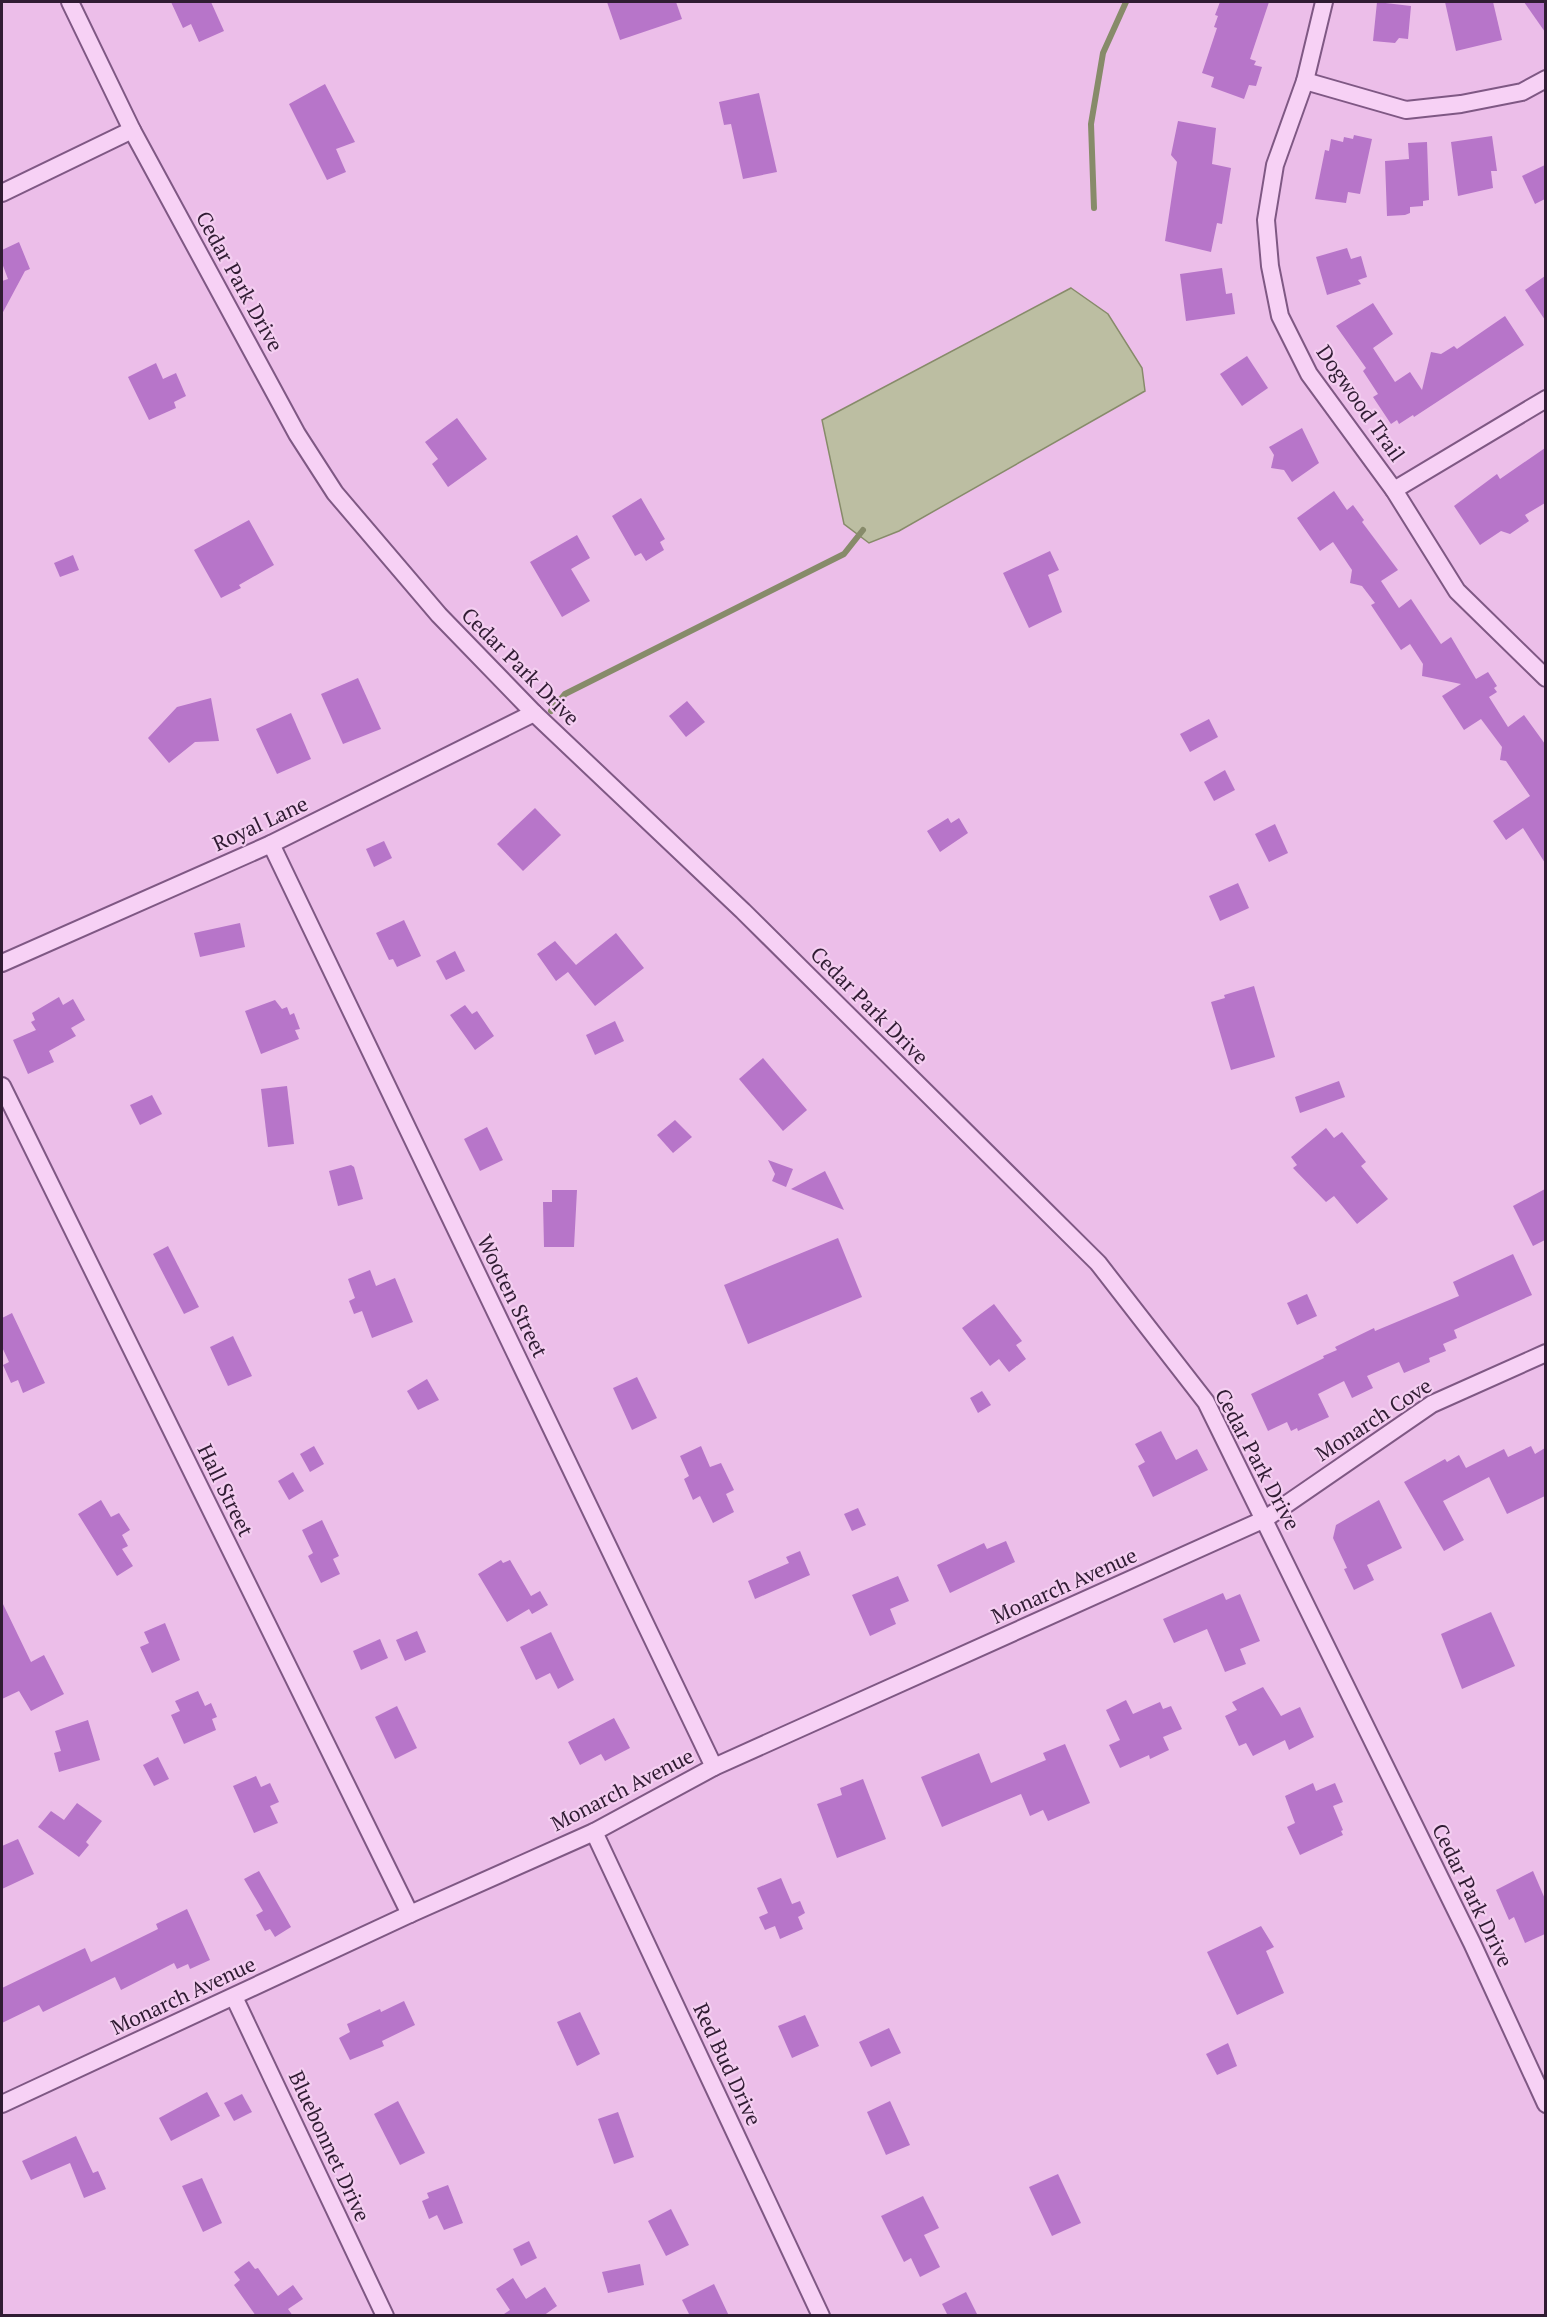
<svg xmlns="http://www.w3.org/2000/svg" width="1547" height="2317" font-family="'PT Serif',serif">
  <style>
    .water { fill: #bcbea2; stroke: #878b6a; stroke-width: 1.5 }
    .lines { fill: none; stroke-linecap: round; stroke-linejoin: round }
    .stream { stroke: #878b6a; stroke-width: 6 }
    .building { fill: #b775c9 }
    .street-casing { stroke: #7f5884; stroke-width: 20 }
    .street { stroke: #f7d1f5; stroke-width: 16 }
    .labels { text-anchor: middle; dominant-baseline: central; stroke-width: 4.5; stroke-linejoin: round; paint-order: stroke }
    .street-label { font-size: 21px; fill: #301c33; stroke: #f4cef1 }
  </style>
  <rect width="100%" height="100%" fill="#ecbee9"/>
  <polygon class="water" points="1071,288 1108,314 1142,368 1145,391 899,531 869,543 844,524 822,420"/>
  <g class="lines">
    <g class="stream">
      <polyline points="1094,208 1091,124 1103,53 1126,2"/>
      <polyline points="551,711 565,694 844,554 863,530"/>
    </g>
  </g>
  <g class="building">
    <polygon points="171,2 211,2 224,31 199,42 191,24 183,28"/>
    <polygon points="607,2 676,2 682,19 620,40"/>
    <polygon points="1220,2 1269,2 1250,59 1256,61 1254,65 1262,67 1256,86 1249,85 1244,99 1211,87 1214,77 1202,73 1217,28 1214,27 1218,16 1215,15"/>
    <polygon points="1377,2 1411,6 1408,39 1399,38 1395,43 1373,41"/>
    <polygon points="1445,2 1493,2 1502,40 1456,51"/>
    <polygon points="1524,2 1545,2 1545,32"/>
    <polygon points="325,84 355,142 336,149 346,172 327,180 289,104"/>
    <polygon points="759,93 777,172 743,179 731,124 724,125 719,102"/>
    <polygon points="1178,121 1216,128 1212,164 1231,168 1222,224 1217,223 1211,252 1165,241 1177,162 1171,155"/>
    <polygon points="1354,135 1372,139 1360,194 1348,192 1346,203 1315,199 1325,150 1329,151 1331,139 1343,142 1344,137 1353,139"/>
    <polygon points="1492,136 1497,171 1491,171 1493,188 1458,196 1451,142"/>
    <polygon points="1427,142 1429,200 1423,201 1423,206 1410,207 1410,213 1405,215 1387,216 1385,161 1409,159 1408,143"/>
    <polygon points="1545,165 1545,199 1535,204 1522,176"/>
    <polygon points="19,242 30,269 25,271 2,314 2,281 8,279 2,263 2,250"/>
    <polygon points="1347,248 1351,259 1361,256 1367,277 1358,280 1361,284 1327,295 1316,257"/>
    <polygon points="1222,268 1226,294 1232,293 1235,314 1186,321 1180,274"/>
    <polygon points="1545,276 1545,320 1525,290"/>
    <polygon points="1373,303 1393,334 1373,348 1395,382 1410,372 1422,390 1431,352 1441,354 1454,346 1457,349 1505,316 1524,345 1414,417 1413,415 1399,424 1397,420 1391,424 1373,397 1378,394 1363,371 1366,368 1336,326"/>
    <polygon points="1247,356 1268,388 1242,406 1220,374"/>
    <polygon points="156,363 163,379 176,373 186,396 174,402 176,408 149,420 128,377"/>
    <polygon points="457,418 487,459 448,487 432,464 438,459 425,442"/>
    <polygon points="1302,428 1319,463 1292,482 1284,470 1271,468 1274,455 1269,447"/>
    <polygon points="1545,448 1545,503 1525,515 1529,521 1510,534 1501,531 1480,545 1454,506 1497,474 1500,479"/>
    <polygon points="1334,491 1347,510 1353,505 1364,520 1362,522 1398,570 1381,581 1399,608 1411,599 1441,644 1451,637 1476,679 1488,672 1497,686 1494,688 1497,692 1489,697 1508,727 1524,715 1545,744 1545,863 1523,828 1506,840 1493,821 1530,796 1506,761 1500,760 1502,747 1481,719 1464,730 1442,696 1461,684 1422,676 1423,664 1410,644 1401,650 1371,605 1375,603 1362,586 1350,583 1352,570 1333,542 1320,551 1297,518"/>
    <polygon points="641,498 665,539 660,542 664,550 646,561 641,553 635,556 612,516"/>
    <polygon points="249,520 274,565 239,585 241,588 221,598 194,550"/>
    <polygon points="577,535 590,558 571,569 590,601 562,617 530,562"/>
    <polygon points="1050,551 1059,570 1048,575 1062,612 1029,628 1003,573"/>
    <polygon points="73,555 79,570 60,577 54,563"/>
    <polygon points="358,678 381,729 343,744 321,694"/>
    <polygon points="211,698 219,741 195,742 169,763 148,738 177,707"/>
    <polygon points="687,701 705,722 686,737 669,716"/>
    <polygon points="291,713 311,759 277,774 256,729"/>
    <polygon points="1209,719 1218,737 1190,752 1180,734"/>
    <polygon points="1225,770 1235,790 1214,801 1204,782"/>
    <polygon points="535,808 561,835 523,871 497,844"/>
    <polygon points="948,818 951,823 959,818 968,833 940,852 927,831"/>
    <polygon points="1275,824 1288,853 1269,862 1255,834"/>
    <polygon points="384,841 392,858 374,867 366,849"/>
    <polygon points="1238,883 1249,908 1220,921 1209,896"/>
    <polygon points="404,920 421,956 397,967 393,959 389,960 376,933"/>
    <polygon points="240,923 245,947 200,957 194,933"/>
    <polygon points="616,933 644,968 595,1006 568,972 556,981 537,954 555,941 576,965"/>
    <polygon points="455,951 465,971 446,980 436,961"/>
    <polygon points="1254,986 1275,1057 1231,1070 1211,1002 1225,998 1224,995"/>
    <polygon points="59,997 63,1005 73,999 85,1020 71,1028 76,1036 49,1051 54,1062 28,1074 13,1040 36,1030 31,1022 35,1020 32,1013"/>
    <polygon points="275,1000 282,1009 287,1007 290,1015 294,1013 300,1029 295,1030 299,1039 261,1054 245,1011"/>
    <polygon points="465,1005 472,1014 477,1011 494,1036 475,1050 450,1015"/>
    <polygon points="615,1021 624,1041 595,1055 586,1035"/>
    <polygon points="763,1058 807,1110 783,1131 739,1079"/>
    <polygon points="1339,1081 1345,1097 1300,1113 1295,1097"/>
    <polygon points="287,1086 294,1144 268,1147 261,1089"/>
    <polygon points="152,1095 162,1114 140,1125 130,1105"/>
    <polygon points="675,1120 692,1137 673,1153 657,1135"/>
    <polygon points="487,1127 503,1160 480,1171 464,1139"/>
    <polygon points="1326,1128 1334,1138 1342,1132 1366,1162 1361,1166 1388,1199 1357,1224 1334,1196 1326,1202 1293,1168 1297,1165 1291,1157"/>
    <polygon points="768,1160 793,1169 786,1187 772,1181 775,1174"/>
    <polygon points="351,1165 354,1167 363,1199 338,1206 329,1171"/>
    <polygon points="825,1171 832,1185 844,1210 791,1189"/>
    <polygon points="1545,1189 1545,1240 1533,1246 1513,1206"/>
    <polygon points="552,1190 577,1190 574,1247 544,1247 543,1202 552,1202"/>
    <polygon points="838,1238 862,1297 748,1344 724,1285"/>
    <polygon points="168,1246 199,1307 184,1314 153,1254"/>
    <polygon points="1513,1254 1532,1295 1454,1330 1457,1338 1443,1344 1446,1351 1429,1358 1430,1362 1404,1373 1399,1362 1367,1376 1373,1388 1352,1398 1344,1381 1318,1394 1329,1417 1298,1431 1297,1428 1291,1431 1287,1422 1268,1431 1251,1394 1324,1358 1323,1356 1337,1350 1335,1347 1374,1328 1375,1331 1459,1296 1453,1282"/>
    <polygon points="370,1270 376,1286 395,1278 413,1322 372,1338 362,1311 354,1314 349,1301 355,1298 348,1279"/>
    <polygon points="1307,1294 1317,1316 1297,1325 1287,1303"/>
    <polygon points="994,1304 1022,1341 1016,1345 1026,1359 1009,1372 999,1359 990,1366 962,1328"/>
    <polygon points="12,1313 45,1383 23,1393 18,1380 11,1383 3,1365 9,1362 2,1347 2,1318"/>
    <polygon points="233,1336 252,1376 228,1386 210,1347"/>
    <polygon points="637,1377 657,1418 632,1430 613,1388"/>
    <polygon points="427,1379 439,1400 418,1410 407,1391"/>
    <polygon points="982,1391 991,1405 978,1413 970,1398"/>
    <polygon points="1161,1431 1176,1460 1197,1449 1208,1470 1153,1497 1138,1466 1145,1462 1135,1444"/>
    <polygon points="314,1446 324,1464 310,1472 300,1454"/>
    <polygon points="701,1446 710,1467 721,1463 734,1490 726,1494 734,1512 713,1523 700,1496 693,1500 684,1479 689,1476 680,1456"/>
    <polygon points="1531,1446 1535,1454 1545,1448 1545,1496 1507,1514 1489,1477 1443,1501 1464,1540 1444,1551 1404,1482 1445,1459 1447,1462 1459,1455 1466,1468 1504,1449 1508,1457"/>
    <polygon points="293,1472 304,1491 289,1500 278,1481"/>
    <polygon points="101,1500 111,1517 119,1513 130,1530 122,1535 128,1546 122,1549 133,1566 117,1576 78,1514"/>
    <polygon points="1379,1500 1402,1548 1367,1565 1374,1580 1354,1590 1344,1569 1347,1568 1333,1538 1336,1525"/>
    <polygon points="858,1508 866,1525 852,1531 844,1514"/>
    <polygon points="322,1520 339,1556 333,1559 340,1574 321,1583 308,1556 313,1553 302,1530"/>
    <polygon points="1006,1541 1015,1562 950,1593 937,1565 984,1543 987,1549"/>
    <polygon points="800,1551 810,1575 755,1599 748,1581 789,1563 786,1557"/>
    <polygon points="501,1560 503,1563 510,1560 531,1596 540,1591 548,1605 532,1614 529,1609 507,1622 478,1574"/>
    <polygon points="898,1576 909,1601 890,1609 896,1624 870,1636 852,1595"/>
    <polygon points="1223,1593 1226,1600 1240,1594 1260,1641 1240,1649 1246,1664 1225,1672 1207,1629 1174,1643 1163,1619"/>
    <polygon points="2,1602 31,1662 44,1655 64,1694 31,1711 19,1691 2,1699"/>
    <polygon points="1491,1612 1515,1666 1462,1689 1441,1634"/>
    <polygon points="165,1623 180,1660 152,1673 140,1647 149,1643 144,1632"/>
    <polygon points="417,1631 426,1652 405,1661 396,1640"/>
    <polygon points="551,1632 574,1680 558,1689 550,1673 536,1680 520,1647"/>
    <polygon points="380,1639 388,1658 361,1670 353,1651"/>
    <polygon points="1263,1687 1281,1716 1300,1707 1314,1737 1289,1750 1285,1740 1253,1756 1246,1743 1239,1746 1225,1716 1237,1710 1232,1702"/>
    <polygon points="198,1691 205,1706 211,1703 217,1717 212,1719 216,1730 184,1744 171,1715 180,1711 175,1701"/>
    <polygon points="1126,1700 1133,1714 1160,1702 1163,1709 1171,1706 1182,1729 1163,1737 1169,1750 1150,1759 1149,1755 1120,1768 1109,1745 1120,1740 1106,1710"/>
    <polygon points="397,1706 417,1748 395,1759 375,1717"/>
    <polygon points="614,1718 630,1748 605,1761 601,1754 580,1765 568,1742"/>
    <polygon points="88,1720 100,1760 59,1772 54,1753 61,1751 55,1731"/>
    <polygon points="1065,1744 1090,1803 1048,1821 1043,1810 1030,1816 1021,1794 942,1827 921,1777 979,1753 991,1783 1046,1760 1043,1753"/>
    <polygon points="158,1757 169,1779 154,1786 143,1765"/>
    <polygon points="256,1776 261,1787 270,1783 279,1802 270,1806 278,1823 254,1833 233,1786"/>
    <polygon points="863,1779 886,1839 837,1858 817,1804 842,1795 840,1788"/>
    <polygon points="1313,1783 1316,1791 1335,1783 1343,1802 1333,1806 1343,1830 1341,1831 1343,1835 1300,1855 1287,1827 1295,1823 1285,1796"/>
    <polygon points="77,1803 102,1821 86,1842 89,1845 79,1857 38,1827 51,1811 64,1820"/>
    <polygon points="18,1839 34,1874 2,1889 2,1846"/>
    <polygon points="259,1871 291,1927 275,1937 270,1929 265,1931 256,1915 263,1911 244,1879"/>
    <polygon points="1533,1871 1545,1899 1545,1934 1525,1943 1514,1917 1509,1920 1496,1890"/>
    <polygon points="781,1878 792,1904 800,1901 805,1913 798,1917 803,1929 780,1939 775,1926 765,1930 759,1917 768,1913 757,1888"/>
    <polygon points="187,1909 210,1960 190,1969 188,1964 177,1969 174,1963 121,1990 115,1977 43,2012 39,2005 2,2023 2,1988 85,1948 91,1962 93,1961 158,1929 156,1924"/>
    <polygon points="1261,1926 1274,1947 1266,1951 1284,1993 1237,2015 1207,1952"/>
    <polygon points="404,2001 415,2025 382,2041 384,2046 350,2060 339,2038 350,2032 347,2024 380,2009 381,2012"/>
    <polygon points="580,2012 600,2054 577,2066 557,2022"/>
    <polygon points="805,2015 819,2046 792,2058 778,2026"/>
    <polygon points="889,2028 901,2053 871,2067 859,2042"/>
    <polygon points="1228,2043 1237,2066 1217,2075 1206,2054"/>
    <polygon points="207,2092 220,2116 171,2141 159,2118"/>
    <polygon points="242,2094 252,2112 234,2121 224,2103"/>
    <polygon points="398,2101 425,2153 400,2165 374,2114"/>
    <polygon points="890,2101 910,2145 886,2155 867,2112"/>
    <polygon points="618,2112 634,2157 614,2164 598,2119"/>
    <polygon points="76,2136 93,2173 98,2171 106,2189 84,2198 70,2163 31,2180 22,2161"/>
    <polygon points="1058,2174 1081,2223 1052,2236 1029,2187"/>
    <polygon points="202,2178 222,2223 203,2232 182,2186"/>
    <polygon points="448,2185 463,2223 444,2230 437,2215 429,2219 422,2201 429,2198 427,2193"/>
    <polygon points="923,2196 939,2228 924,2235 940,2267 920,2277 911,2258 904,2262 881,2216"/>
    <polygon points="671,2209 689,2245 666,2256 648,2221"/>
    <polygon points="529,2241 537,2258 521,2266 513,2249"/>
    <polygon points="249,2261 255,2269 258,2268 278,2296 293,2285 303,2299 288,2309 293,2316 256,2316 234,2285 240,2280 234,2272"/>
    <polygon points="640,2264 644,2285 608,2293 602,2272"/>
    <polygon points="513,2278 526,2299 545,2287 557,2306 543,2316 501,2316 510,2310 496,2289"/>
    <polygon points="714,2284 729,2316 690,2316 682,2300"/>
    <polygon points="966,2292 978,2316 948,2316 942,2304"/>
  </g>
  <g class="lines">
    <g class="street-casing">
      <g id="street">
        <polyline points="70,2 132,130 297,434 335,493 439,615 534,713 743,911 1098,1263 1206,1402 1472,1943 1546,2104"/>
        <polyline points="1324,2 1305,81 1275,165 1266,220 1270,266 1280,316 1309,374 1394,490 1457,591 1546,678"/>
        <polyline points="1305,81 1406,110 1461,104 1522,92 1546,79"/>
        <polyline points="2,193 132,130"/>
        <polyline points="1394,490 1546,399"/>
        <polyline points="271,844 714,1767"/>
        <polyline points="2,963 271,844 534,713"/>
        <polyline points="2,1086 410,1914"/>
        <polyline points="594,1832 821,2316"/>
        <polyline points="234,1997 385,2316"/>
        <polyline points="2,2104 410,1914 594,1832 714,1767 1265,1519 1432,1404 1546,1353"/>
      </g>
    </g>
    <use href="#street" class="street"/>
  </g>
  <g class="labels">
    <g class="street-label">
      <text transform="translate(240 281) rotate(61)">Cedar Park Drive</text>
      <text transform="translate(1361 403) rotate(55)">Dogwood Trail</text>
      <text transform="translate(521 666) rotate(45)">Cedar Park Drive</text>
      <text transform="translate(260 823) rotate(-25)">Royal Lane</text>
      <text transform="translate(870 1005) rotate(45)">Cedar Park Drive</text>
      <text transform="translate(513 1296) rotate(64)">Wooten Street</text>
      <text transform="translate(1373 1419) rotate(-33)">Monarch Cove</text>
      <text transform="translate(1258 1459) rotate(62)">Cedar Park Drive</text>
      <text transform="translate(226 1490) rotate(64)">Hall Street</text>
      <text transform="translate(1064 1585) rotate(-24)">Monarch Avenue</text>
      <text transform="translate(622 1789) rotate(-27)">Monarch Avenue</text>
      <text transform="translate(1473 1895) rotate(64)">Cedar Park Drive</text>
      <text transform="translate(183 1995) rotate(-25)">Monarch Avenue</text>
      <text transform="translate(728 2064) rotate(65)">Red Bud Drive</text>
      <text transform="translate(330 2146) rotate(65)">Bluebonnet Drive</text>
    </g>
  </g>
  <rect width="1547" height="2317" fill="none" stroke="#301c33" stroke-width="6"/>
</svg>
